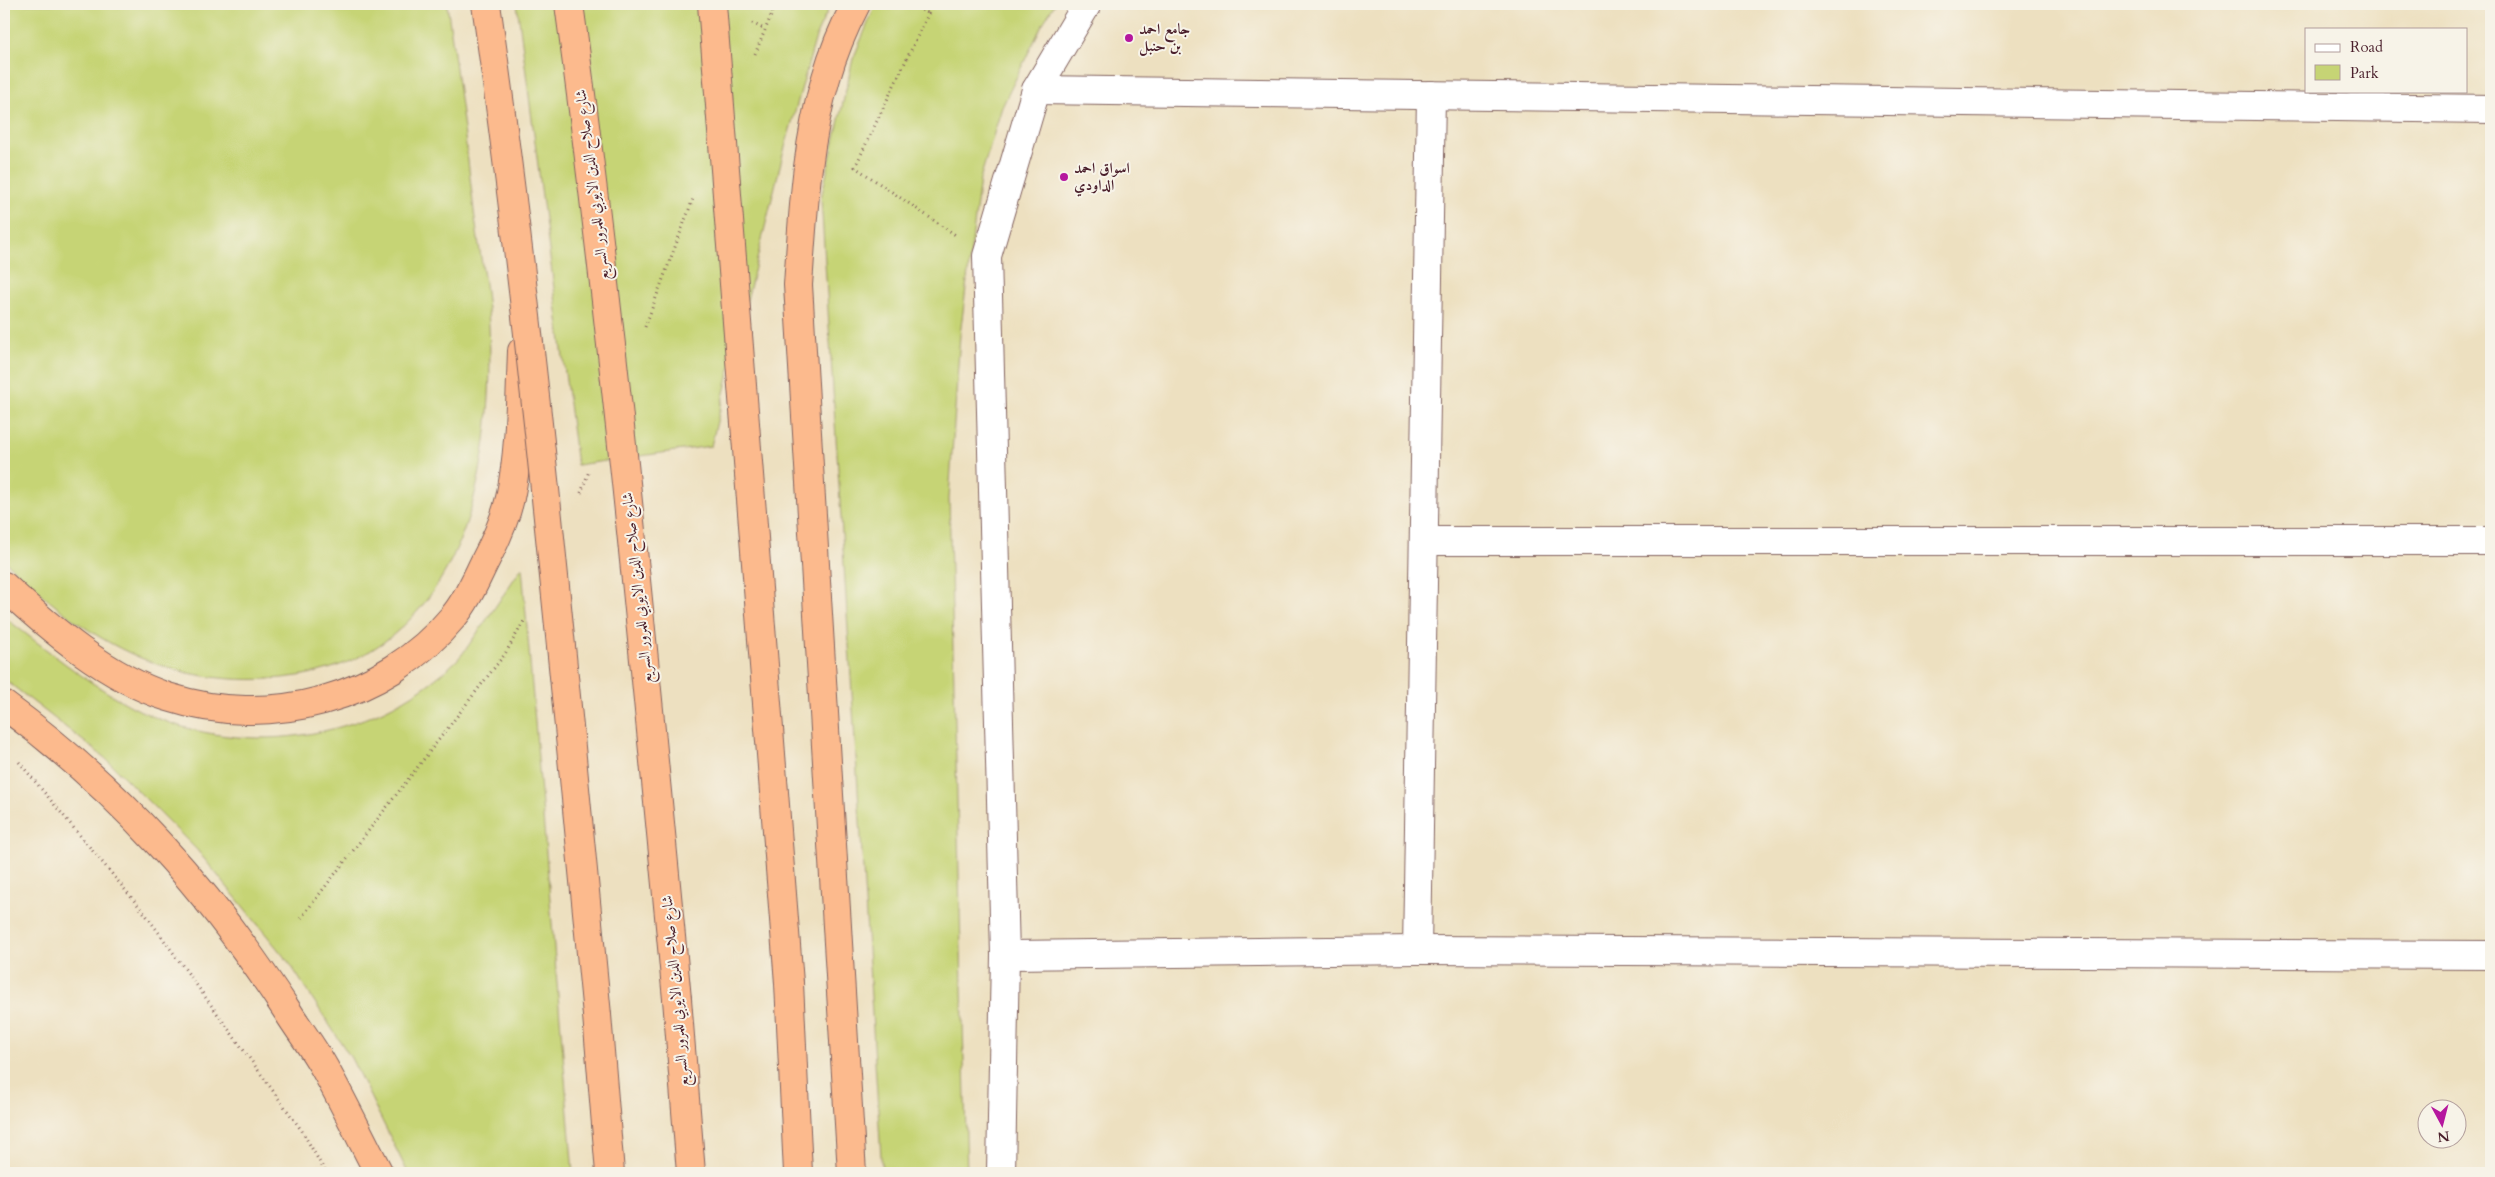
<svg xmlns="http://www.w3.org/2000/svg" width="2495" height="1177" font-family="Cardo,Amiri,serif">
  <style>
    .green { fill: #c6d475; stroke: #887a50 }
    .lines { fill: none; stroke-linecap: round; stroke-linejoin: round }
    .street-casing { stroke: #83635f; stroke-width: 30 }
    .highway-casing { stroke: #83635f; stroke-width: 30 }
    .path { stroke: #83635f; stroke-width: 3; stroke-dasharray: 1 4; stroke-linecap: butt }
    .street { stroke: #fff; stroke-width: 28 }
    .highway { stroke: #fcba8d; stroke-width: 28 }
    .highway-bridge-casing { stroke: #83635f; stroke-width: 30; stroke-linecap: butt }
    .highway-bridge { stroke: #fcba8d; stroke-width: 28 }
    .poi-dot { fill: #b5179e; stroke: #f7f3e8; stroke-width: 2 }
    .labels { text-anchor: middle; dominant-baseline: central; stroke-width: 4; stroke-linejoin: round; paint-order: stroke }
    .poi-label { font-size: 15px; font-weight: bold; fill: #4a1f2b; stroke: #f7f3e8; text-anchor: start }
    .street-label { font-size: 15px; fill: #4a1f2b; stroke: #f7f3e8 }
  </style>
  <rect width="100%" height="100%" fill="#f7f3e8"/>
  <filter id="ink" filterUnits="userSpaceOnUse"><feTurbulence type="fractalNoise" baseFrequency=".02" numOctaves="2"/><feDisplacementMap in="SourceGraphic" scale="10" xChannelSelector="R" yChannelSelector="G"/><feConvolveMatrix kernelMatrix="1 2 1 2 8 2 1 2 1" color-interpolation-filters="sRGB"/></filter>
  <filter id="wash" filterUnits="userSpaceOnUse"><feTurbulence type="fractalNoise" baseFrequency=".0096" numOctaves="4" result="noise"/><feDisplacementMap in="SourceGraphic" scale="20" xChannelSelector="R" yChannelSelector="G"/><feGaussianBlur stdDeviation="1.12" result="paint"/><feColorMatrix in="noise" values="0 0 0 0 0 0 0 0 0 0 0 0 0 0 0 0 0 1.4 0 .05"/><feComposite in="paint" operator="in"/></filter>
  <g filter="url(#wash)">
    <rect width="100%" height="100%" fill="#ede0c0"/>
    <g class="green">
      <path d="M4,4H447C457,73 466,142 474,211C478,244 485,276 488,309C499,460 467,661 282,678C164,689 85,639 4,560Z"/>
      <polygon points="517,4 831,4 817,33 782,158 711,446 577,465"/>
      <polygon points="876,4 1055,4 1042,25 1002,107 980,179 960,335 949,498 967,1173 882,1173 821,198 853,59"/>
      <path d="M522,567L573,1173H408L351,1058L290,964L197,850L105,758L4,679V617C45,648 85,682 131,706C236,762 371,743 457,660C463,654 468,646 473,639C490,615 506,591 522,567Z"/>
    </g>
  </g>
  <g filter="url(#ink)">
    <g class="lines">
      <g class="street-casing">
        <g id="street">
          <polyline points="1036,90 2491,109"/>
          <polyline points="1424,541 2491,541"/>
          <polyline points="1417,950 1431,95"/>
          <polyline points="1005,955 1417,950 2491,955"/>
          <polyline points="1001,1173 1005,955 987,256 1036,90 1087,4"/>
        </g>
      </g>
      <g class="highway-casing">
        <g id="highway">
          <path d="M4,586C49,628 108,678 168,697C269,730 385,699 453,617C467,601 476,579 485,561C495,542 505,520 510,498C520,451 520,400 522,351"/>
          <path d="M4,705C120,790 210,891 288,1012C300,1031 314,1049 325,1069C344,1103 361,1139 379,1173"/>
          <polyline points="789,983 798,1173"/>
          <polyline points="677,999 691,1173"/>
          <polyline points="597,1015 610,1173"/>
          <path d="M852,1173L798,285C803,216 806,145 826,78C833,53 844,27 856,4"/>
        </g>
      </g>
      <g class="path">
        <polyline points="908,4 928,13"/>
        <polyline points="933,4 855,167 957,236"/>
        <polyline points="750,7 752,4"/>
        <polyline points="752,23 764,29"/>
        <polyline points="755,54 776,4"/>
        <polyline points="645,327 693,199"/>
        <polyline points="581,493 589,471"/>
        <polyline points="19,762 146,915 302,1131 326,1173"/>
        <polyline points="301,918 505,654 524,621"/>
      </g>
      <use href="#street" class="street"/>
      <use href="#highway" class="highway"/>
      <g class="highway-bridge-casing">
        <g id="highway-bridge">
          <path d="M486,4C534,340 564,678 597,1015"/>
          <path d="M569,4C614,334 645,667 677,999"/>
          <polyline points="712,4 789,983"/>
        </g>
      </g>
      <use href="#highway-bridge" class="highway-bridge"/>
    </g>
  </g>
  <g class="poi-dot">
    <circle cx="1129" cy="38" r="5"/>
    <circle cx="1064" cy="177" r="5"/>
  </g>
  <g class="labels">
    <g class="poi-label">
      <text x="1139" y="29">جامع احمد<tspan x="1139" dy="17">بن حنبل</tspan></text>
      <text x="1074" y="168">اسواق احمد<tspan x="1074" dy="17">الداودي</tspan></text>
    </g>
    <g class="street-label">
      <text transform="translate(592 185) rotate(-97)">شارع صلاح الدين الايوبي للمرور السريع</text>
      <text transform="translate(637 588) rotate(-96)">شارع صلاح الدين الايوبي للمرور السريع</text>
      <text transform="translate(675 991) rotate(-95)">شارع صلاح الدين الايوبي للمرور السريع</text>
    </g>
  </g>
  <rect width="2495" height="1177" fill="none" stroke="#f7f3e8" stroke-width="20"/>
  <rect x="2305" y="28" width="162" height="65" fill="#f7f3e8" stroke="#b29e9c"/>
  <rect x="2315" y="44" width="25" height="8" fill="#ffffff" stroke="#b29e9c"/>
  <text x="2350" y="52" font-size="15" fill="#4a1f2b">Road</text>
  <rect x="2315" y="65" width="25" height="15" fill="#c6d475" stroke="#b29e9c"/>
  <text x="2350" y="78" font-size="15" fill="#4a1f2b">Park</text>
  <g transform="translate(2442 1124) rotate(173)"><circle r="24" fill="#f7f3e8" stroke="#b29e9c"/>
  <path d="M0-4L9 19L0 12L-9 19Z" fill="#b5179e"/>
  <text y="-8" font-size="14" font-weight="bold" text-anchor="middle" fill="#4a1f2b">N</text>
  </g>
</svg>
